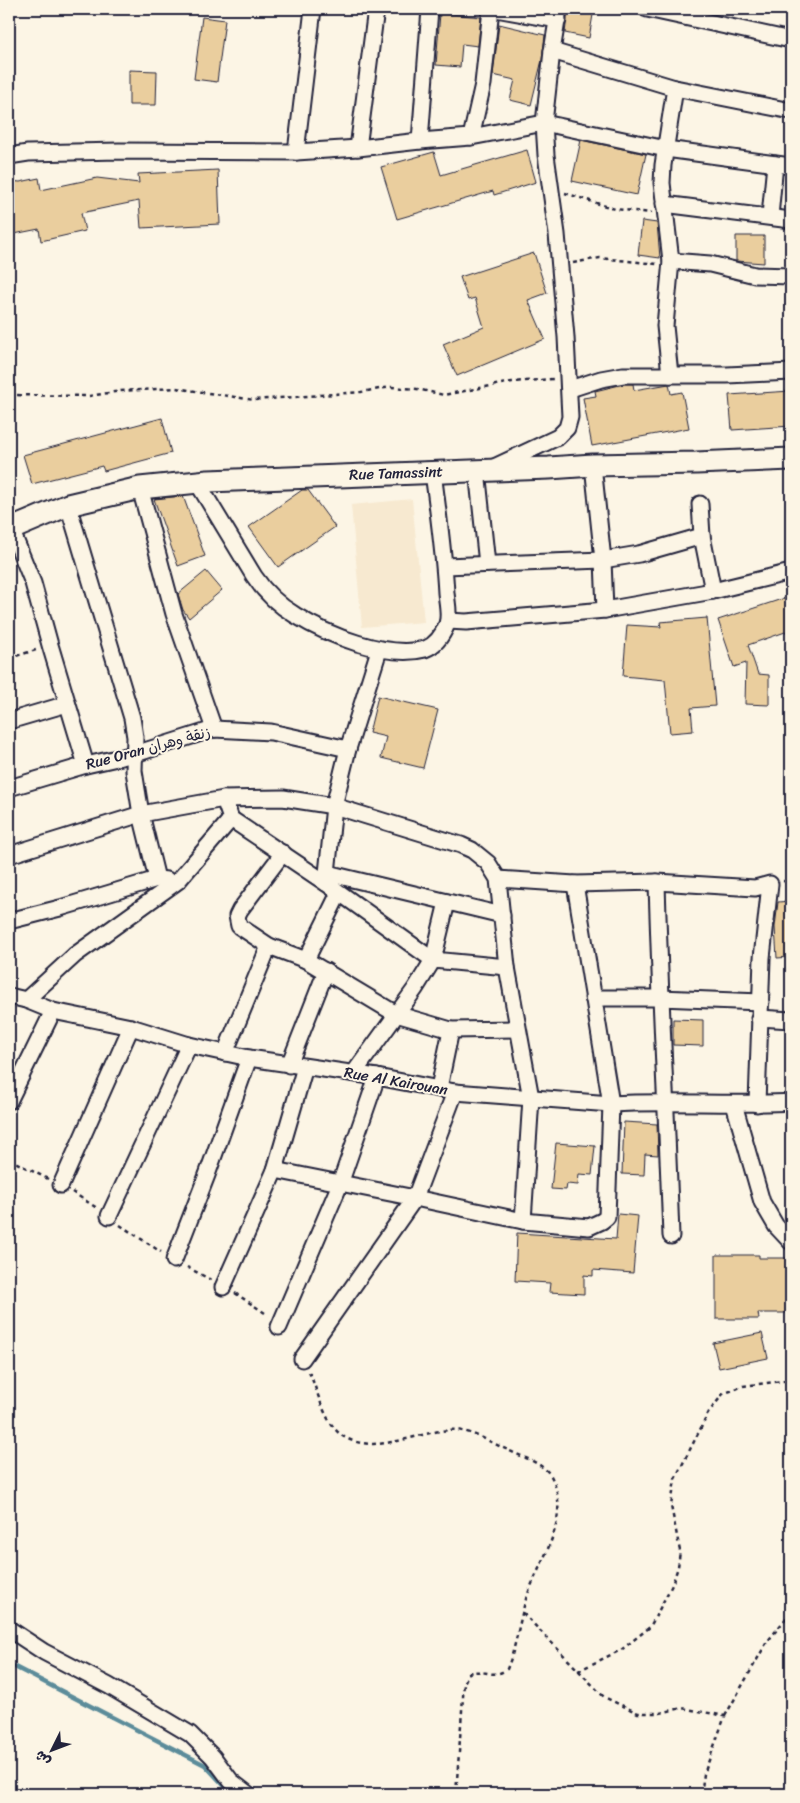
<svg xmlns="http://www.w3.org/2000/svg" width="800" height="1803" font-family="Sriracha,'Playpen Sans Arabic',sans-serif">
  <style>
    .built { fill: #f7e9d0 }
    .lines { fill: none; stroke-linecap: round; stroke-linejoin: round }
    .stream { stroke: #5b8c9a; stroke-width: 4.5 }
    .building { fill: #eace9e; stroke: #22223b }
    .street-casing { stroke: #22223b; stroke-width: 19 }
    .secondary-casing { stroke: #22223b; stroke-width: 25 }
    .path { stroke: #22223b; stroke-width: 2.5; stroke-dasharray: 4 4; stroke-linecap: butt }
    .street { stroke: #fcf5e5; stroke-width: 15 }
    .secondary { stroke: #fcf5e5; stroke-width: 21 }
    .labels { text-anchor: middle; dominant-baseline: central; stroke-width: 4; stroke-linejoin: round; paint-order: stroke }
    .street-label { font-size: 15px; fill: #22223b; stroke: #fcf5e5 }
  </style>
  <rect width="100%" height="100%" fill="#fcf5e5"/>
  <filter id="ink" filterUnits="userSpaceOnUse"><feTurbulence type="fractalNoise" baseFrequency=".02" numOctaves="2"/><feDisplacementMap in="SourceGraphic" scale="10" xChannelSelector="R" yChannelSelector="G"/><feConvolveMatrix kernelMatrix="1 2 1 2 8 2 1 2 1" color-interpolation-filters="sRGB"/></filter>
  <g filter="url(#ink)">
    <polygon class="built" points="412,499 424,622 362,627 351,505"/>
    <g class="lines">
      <polyline class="stream" points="9,1664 205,1765 232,1794"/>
    </g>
    <g class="building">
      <polygon points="568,9 594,9 589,38 565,33"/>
      <polygon points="440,13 481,17 478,46 462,44 460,67 436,65"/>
      <polygon points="202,17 225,20 217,82 194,79"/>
      <polygon points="499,24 545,35 542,60 531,105 510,100 515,80 493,75"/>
      <polygon points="129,70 157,71 156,105 129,105"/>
      <polygon points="581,140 646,154 637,195 572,181"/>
      <polygon points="527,150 536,182 494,195 493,191 397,219 381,167 434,152 441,175"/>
      <polygon points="218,170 220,224 141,228 139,201 81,213 85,231 41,241 39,229 9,235 9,181 20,182 39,178 41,190 97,178 139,183 138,174"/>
      <polygon points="642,221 657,223 660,258 638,255"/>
      <polygon points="736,236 764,236 764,263 736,261"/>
      <polygon points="534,253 547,293 528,300 545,339 457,376 443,344 484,327 475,298 468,300 460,277"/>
      <polygon points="624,384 633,384 634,390 669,384 671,394 682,392 689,428 592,446 583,398 596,396 595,391"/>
      <polygon points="791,391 791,426 732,430 729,395"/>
      <polygon points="162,418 171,453 104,471 102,466 32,484 23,455"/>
      <polygon points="302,490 308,490 335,527 278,567 249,527"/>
      <polygon points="183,496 205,556 178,566 154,499"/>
      <polygon points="206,571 222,590 189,618 183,610 178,594"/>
      <polygon points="791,596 791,630 748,645 758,674 769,675 769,705 745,704 746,663 734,667 718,620"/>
      <polygon points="707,618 715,706 691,708 693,731 670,733 665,680 623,676 627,625 661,627 660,622"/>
      <polygon points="378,696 438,710 423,768 381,758 386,737 369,733"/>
      <polygon points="791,901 791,957 777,958 775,927 778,902"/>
      <polygon points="673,1019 703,1020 703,1046 673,1045"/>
      <polygon points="624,1122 657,1124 658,1155 645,1154 644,1175 622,1174"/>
      <polygon points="556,1143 595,1146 592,1175 579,1174 578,1185 567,1184 566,1190 551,1189"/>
      <polygon points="618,1214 638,1216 633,1273 593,1270 593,1276 584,1275 584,1294 549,1292 550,1283 515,1281 517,1233 616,1239"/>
      <polygon points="716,1255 759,1255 759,1258 791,1258 791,1313 758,1313 759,1319 716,1319"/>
      <polygon points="762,1333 768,1358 719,1368 713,1343"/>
    </g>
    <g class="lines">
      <g class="street-casing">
        <g id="street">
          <polyline points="496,9 558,20"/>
          <polyline points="647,9 791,40"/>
          <polyline points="552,51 675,88 791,111"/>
          <polyline points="471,137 483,84 491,9"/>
          <polyline points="420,141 430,9"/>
          <polyline points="358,148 376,9"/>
          <polyline points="296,152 313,9"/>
          <polyline points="9,156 28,153 119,151 296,152 358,148 420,141 471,137 544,123 666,149 791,166"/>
          <polyline points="664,204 791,220"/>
          <polyline points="770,216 775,164"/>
          <polyline points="671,261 710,264 755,275 791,276"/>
          <polyline points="670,375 665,326 671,261 662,183 663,165 675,88"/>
          <polyline points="570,389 601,379 623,375 727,375 791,372"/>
          <polyline points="593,465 603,560 605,610"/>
          <polyline points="494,467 558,437 567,428 570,417 566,337 557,234 546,155 544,123 552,51 559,9"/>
          <polyline points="477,470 487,564"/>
          <path d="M197,482L254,576C264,591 278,605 295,615C327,635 387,659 425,649C436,645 443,634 447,624C450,615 447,602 446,593C444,553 438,512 433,472"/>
          <polyline points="140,488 174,614 214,729"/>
          <polyline points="700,504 702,536 713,591"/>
          <polyline points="68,505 132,718 135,737 134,771 141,814 157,879"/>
          <polyline points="11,529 33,583 50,645 86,765"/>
          <polyline points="445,566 603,560 639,554 702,536"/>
          <polyline points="448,621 466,622 605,610 713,591 791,572"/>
          <polyline points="9,721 67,704"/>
          <polyline points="9,788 86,765 135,754 214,729 271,732 348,749"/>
          <polyline points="224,799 231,819 326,883 433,960 507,967"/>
          <polyline points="283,853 240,910 237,916 239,926 269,946 306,960 396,1014 451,1030 517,1029"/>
          <polyline points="9,855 141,814 224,799 283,798 334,806 461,845 472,850 488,863 498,879 507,967 531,1098 523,1221"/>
          <polyline points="327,873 502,915"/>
          <polyline points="498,879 575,884 657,882 755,888 770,884 762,958 757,1104"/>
          <path d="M657,882C660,1000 667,1118 671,1236"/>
          <polyline points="326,883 334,806 348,749 379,650"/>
          <polyline points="9,921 60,908 157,879 167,880"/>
          <polyline points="306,960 339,893"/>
          <path d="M9,996L26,1000L53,1011L131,1027L189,1045L249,1058L377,1077L455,1092L611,1104C671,1100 731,1106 791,1102"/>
          <polyline points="593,998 660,998 761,1002"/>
          <polyline points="26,1000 75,955 178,881 231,819"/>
          <polyline points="759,1018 791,1020"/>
          <polyline points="225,1053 269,946"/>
          <polyline points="289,1065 326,971"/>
          <polyline points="354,1073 415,989 433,960 447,902"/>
          <polyline points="439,1088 451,1030"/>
          <polyline points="455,1092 415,1198 523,1221 589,1227 602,1221 607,1217 611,1104 575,884"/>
          <polyline points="9,1101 53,1011"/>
          <polyline points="734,1104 762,1202 776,1226 791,1242"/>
          <polyline points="275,1170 415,1198 302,1359"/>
          <polyline points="61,1185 131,1027"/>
          <polyline points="109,1216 189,1045"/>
          <polyline points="174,1260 207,1175 249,1058"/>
          <polyline points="223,1287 275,1170 305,1067"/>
          <polyline points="279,1327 340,1184 377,1077"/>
          <polyline points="9,1629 44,1652 109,1686 190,1734 213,1757 231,1781 248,1794"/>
        </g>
      </g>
      <g class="secondary-casing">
        <polyline id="secondary" points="9,530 68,505 140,488 208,481 549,468 593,465 696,463 791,459"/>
      </g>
      <g class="path">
        <path d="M139,9C157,12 174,14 192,9"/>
        <polyline points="565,193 615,209 652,213"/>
        <polyline points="573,263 600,258 657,264"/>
        <polyline points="9,395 89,396 121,391 176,388 254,400 361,392 391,387 417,389 444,395 512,382 553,379"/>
        <polyline points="9,658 36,650"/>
        <polyline points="783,881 791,882"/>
        <polyline points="9,1159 48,1179"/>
        <polyline points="72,1192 97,1208"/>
        <polyline points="120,1225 161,1252"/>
        <polyline points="187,1267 211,1280"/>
        <polyline points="235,1293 268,1315"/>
        <path d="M309,1372C319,1393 325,1429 348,1439C380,1453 416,1433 448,1430C469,1428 489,1442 508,1450C521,1457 545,1463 552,1478C572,1520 539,1561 526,1599C519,1622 516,1647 507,1669C493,1680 484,1668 469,1673L464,1683L456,1794"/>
        <polyline points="523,1613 604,1697 638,1713 660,1713 682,1708 725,1716 704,1774 701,1794"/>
        <polyline points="578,1671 621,1650 650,1627 672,1585 678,1567 680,1551 671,1506 675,1479 709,1412 723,1394 743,1386 791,1380"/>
        <polyline points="725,1716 767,1642 791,1612"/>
      </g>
      <use href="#street" class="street"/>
      <use href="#secondary" class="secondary"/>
    </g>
  </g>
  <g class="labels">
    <g class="street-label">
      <text transform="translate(396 473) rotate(-2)">Rue Tamassint</text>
      <text transform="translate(148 748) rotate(-15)">Rue Oran زنقة وهران</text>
      <text transform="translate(396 1081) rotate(10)">Rue Al Kairouan</text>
    </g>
  </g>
  <rect width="800" height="1803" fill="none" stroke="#fcf5e5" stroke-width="30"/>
  <rect x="15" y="15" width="770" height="1773" fill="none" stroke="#22223b" stroke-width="2" filter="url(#ink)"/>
  <g transform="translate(52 1750) rotate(228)" stroke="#fcf5e5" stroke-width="4" paint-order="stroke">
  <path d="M0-4L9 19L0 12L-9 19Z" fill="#22223b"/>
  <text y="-8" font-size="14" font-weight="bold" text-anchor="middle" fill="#22223b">ش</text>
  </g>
</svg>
